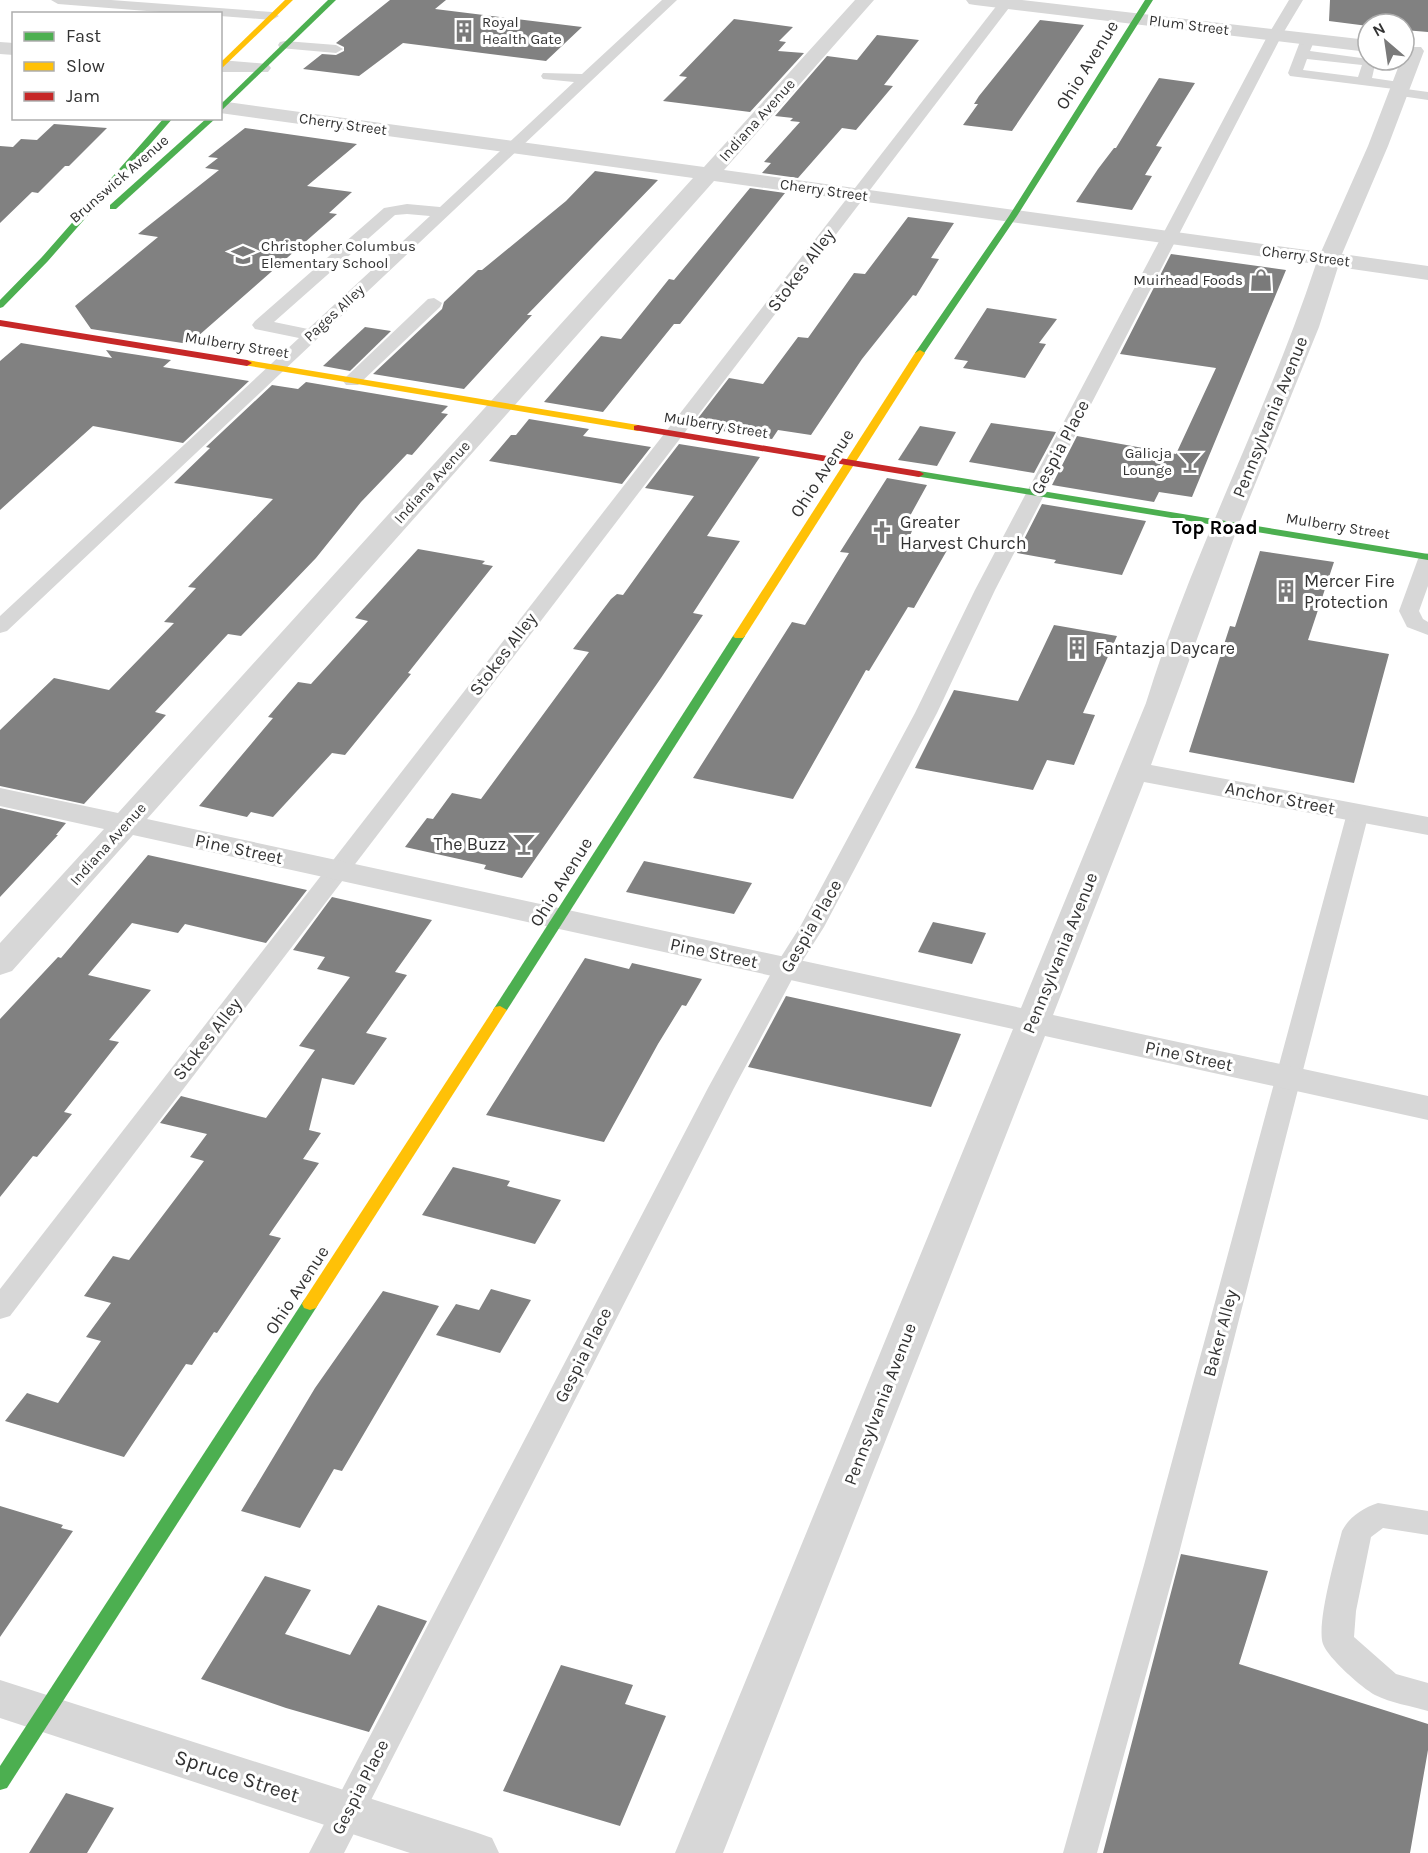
<svg xmlns="http://www.w3.org/2000/svg" width="1428" height="1853" font-family="Karla,sans-serif">
  <style>
    .building { fill: #818181 }
    .lines { fill: none; stroke-linecap: round; stroke-linejoin: round }
    .lane { fill: #d7d7d7; fill-rule: evenodd }
    .street { fill: #d7d7d7; fill-rule: evenodd }
    .fast { fill: #4caf50; fill-rule: evenodd }
    .slow { fill: #ffc107; fill-rule: evenodd }
    .jam { fill: #c62828; fill-rule: evenodd }
    .labels { text-anchor: middle; dominant-baseline: central; stroke-width: 6; stroke-linejoin: round; paint-order: stroke }
    .far-poi-label { font-size: 15px; fill: #333; stroke: #fff; text-anchor: start }
    .far-street-label { font-size: 15px; fill: #333; stroke: #fff }
    .street-label { font-size: 18px; fill: #333; stroke: #fff }
    .poi-label { font-size: 18px; fill: #333; stroke: #fff; text-anchor: start }
    .neighbourhood-label { font-size: 20px; font-weight: bold; fill: #000; stroke: #fff }
    .near-street-label { font-size: 21px; fill: #333; stroke: #fff }
  </style>
  <rect width="100%" height="100%" fill="#fff"/>
  <g class="building">
    <polygon points="390,0 446,0 435,9 582,27 546,61 403,43 359,76 303,69 322,54 336,55 344,51 344,47 336,43"/>
    <polygon points="1330,0 1428,0 1428,32 1404,30 1404,24 1368,26 1329,21"/>
    <polygon points="734,19 793,27 779,41 786,42 778,51 804,53 750,112 663,101 687,77 679,76"/>
    <polygon points="1040,20 1084,25 1012,131 963,125 978,104 974,104 979,96"/>
    <polygon points="877,35 919,40 884,85 893,86 856,130 842,128 798,178 762,173 771,163 764,162 800,122 790,121 793,118 775,116 827,56 857,60"/>
    <polygon points="1159,78 1195,83 1156,146 1162,147 1145,175 1152,176 1132,210 1076,202 1098,169 1114,148 1116,148"/>
    <polygon points="54,124 107,128 69,166 65,166 38,193 32,192 0,223 0,146 13,147 21,139 37,140"/>
    <polygon points="245,128 357,144 307,186 352,192 329,213 337,214 189,344 91,329 75,306 158,237 138,234 219,170 205,168 218,158 208,157"/>
    <polygon points="595,171 658,180 527,315 532,315 464,389 373,374 442,309 444,302 478,270 482,270 566,201"/>
    <polygon points="750,188 785,193 680,324 674,324 603,412 544,402 601,336 621,339 669,279 674,280"/>
    <polygon points="908,217 954,223 931,258 939,259 916,296 913,295 862,359 811,435 778,430 772,439 692,426 729,378 763,384 798,337 808,338 854,273 865,274"/>
    <polygon points="1171,254 1286,270 1192,497 1159,492 1154,502 1052,485 1077,436 1176,454 1216,368 1120,354"/>
    <polygon points="987,308 1057,319 1039,343 1046,344 1025,378 963,368 968,361 954,359"/>
    <polygon points="365,327 391,331 350,371 323,366"/>
    <polygon points="21,343 112,358 106,350 171,360 163,367 249,381 183,443 93,426 0,510 0,361"/>
    <polygon points="306,382 448,406 441,413 448,414 412,455 407,454 361,502 316,558 241,636 228,634 155,712 166,715 84,804 0,786 0,730 54,678 109,690 174,623 164,622 196,588 188,587 273,499 174,483 210,448 206,447 272,385 298,389"/>
    <polygon points="529,419 589,429 583,436 651,447 622,484 489,461 511,435 516,435"/>
    <polygon points="991,423 1056,432 1034,473 969,462"/>
    <polygon points="920,426 956,432 937,466 898,460"/>
    <polygon points="679,444 760,457 707,536 740,541 693,613 703,615 661,678 522,878 484,869 486,865 405,847 427,818 433,819 452,793 481,799 589,652 573,649 611,599 617,594 623,595 694,496 645,488"/>
    <polygon points="887,478 927,485 905,525 914,526 909,538 950,545 914,608 908,607 869,671 866,670 793,799 693,778 792,622 805,625 849,553 840,552"/>
    <polygon points="1042,504 1146,521 1122,575 1054,563 1056,560 1017,553"/>
    <polygon points="418,549 485,561 482,564 493,566 408,673 411,674 345,755 332,753 273,817 251,812 247,817 199,806 273,718 268,717 298,682 311,684 368,621 355,618"/>
    <polygon points="1260,551 1334,562 1308,640 1389,654 1354,783 1189,752 1230,626 1235,627"/>
    <polygon points="1054,625 1117,636 1083,713 1095,715 1074,765 1047,760 1033,790 915,768 954,690 1018,701"/>
    <polygon points="0,808 66,823 56,835 58,835 0,897"/>
    <polygon points="148,855 307,890 266,943 185,924 178,933 132,923 88,975 151,990 109,1040 119,1042 64,1112 72,1114 37,1157 33,1156 0,1197 0,1019 58,957 61,958"/>
    <polygon points="644,861 752,883 734,914 626,892"/>
    <polygon points="332,897 432,920 395,972 407,975 366,1033 387,1038 354,1085 322,1078 309,1130 321,1133 303,1159 319,1163 269,1235 281,1238 217,1333 214,1332 192,1365 186,1364 124,1457 5,1421 27,1393 58,1403 101,1341 86,1337 111,1303 84,1296 113,1256 129,1260 204,1161 190,1157 207,1134 160,1123 181,1096 266,1118 315,1050 299,1046 350,977 317,969 325,957 293,950"/>
    <polygon points="933,922 986,933 972,964 918,952"/>
    <polygon points="585,958 629,969 632,963 702,979 686,1006 682,1005 658,1044 604,1142 486,1115"/>
    <polygon points="786,996 961,1034 931,1107 748,1067"/>
    <polygon points="453,1167 510,1181 507,1186 561,1200 535,1244 422,1215"/>
    <polygon points="491,1289 531,1300 500,1353 436,1335 456,1304 479,1310"/>
    <polygon points="383,1291 439,1306 342,1471 334,1469 300,1528 241,1511 315,1388"/>
    <polygon points="0,1506 63,1525 61,1528 73,1531 0,1637"/>
    <polygon points="1181,1554 1268,1571 1239,1664 1428,1724 1428,1750 1410,1853 1103,1853"/>
    <polygon points="265,1576 311,1590 285,1634 350,1655 378,1605 427,1621 369,1732 286,1708 201,1679"/>
    <polygon points="561,1665 633,1685 625,1704 666,1716 620,1826 503,1791"/>
    <polygon points="66,1793 114,1808 87,1853 29,1853"/>
  </g>
  <g class="lines">
    <g class="lane">
      <polygon points="51,0 111,0 272,12 279,16 272,20 220,16 220,14 185,14 58,4"/>
      <path d="M662,0H677L7,631L0,633V616L299,338L255,329L252,325L255,321L384,208L407,204L440,207L574,82L543,79L541,76L543,73L582,74ZM407,214L430,216L308,329L274,322L395,215Z"/>
      <polygon points="1001,0 1015,0 10,1316 0,1319 0,1289"/>
      <polygon points="1289,0 1303,0 1282,35 995,590 937,713 824,927 798,968 734,1088 344,1853 309,1853 708,1088 774,968 800,927 915,713 975,590 1268,35"/>
      <path d="M1308,35L1315,39L1310,51L1376,60L1372,78L1406,83L1408,86L1406,89L1428,92V100L1394,95L1392,92L1394,89L1290,76L1288,73L1301,39ZM1307,59L1362,65L1358,77L1303,70Z"/>
      <polygon points="285,41 336,45 343,49 336,53 280,48 278,45 280,42"/>
      <polygon points="434,298 442,303 440,307 358,385 346,385 343,381 346,377 428,299"/>
      <polygon points="1428,553 1428,586 1419,611 1423,619 1428,622 1428,635 1407,627 1399,611 1418,559 1421,555"/>
      <polygon points="1358,806 1366,808 1369,813 1176,1565 1097,1853 1063,1853 1144,1565 1347,813 1350,808"/>
      <path d="M1378,1503L1428,1511V1535L1383,1528L1371,1537L1356,1611L1354,1637L1396,1674L1428,1683V1711C1411,1706 1391,1703 1375,1695C1362,1688 1328,1658 1323,1644C1316,1624 1336,1555 1342,1531C1349,1517 1363,1508 1378,1503Z"/>
    </g>
    <g class="street">
      <path d="M855,0H874L724,170L1321,252L1368,146L1401,60H1404V52L1407,47H1421L1424,51L1388,146L1342,254L1428,266V280L1338,267L1319,327L1239,524L1151,765L1428,817V835L1144,782L1053,1015L1428,1096V1120L1045,1036L723,1853H675L1013,1029L133,835L12,971L0,975V943L104,829L0,806V788L118,813L693,178L220,113V101L704,167ZM714,181L1316,264C1267,413 1192,553 1146,703L1021,1008L147,819Z"/>
      <polygon points="966,0 1022,0 1368,40 1368,52 975,5 969,4"/>
      <polygon points="0,42 14,43 14,55 0,54"/>
      <polygon points="220,60 268,64 271,68 268,72 220,72"/>
      <polygon points="0,1680 475,1832 492,1838 499,1853 410,1853 0,1718"/>
    </g>
    <g class="fast">
      <polygon points="328,0 336,0 220,112 220,105"/>
      <polygon points="1145,0 1153,0 1017,216 923,355 917,355 915,353 1009,216"/>
      <polygon points="164,118 173,118 48,261 3,307 0,308 0,300 42,257"/>
      <polygon points="207,118 216,118 116,209 110,209 110,205"/>
      <polygon points="919,471 1428,554 1428,560 915,476 915,472"/>
      <polygon points="739,633 745,636 507,1010 500,1014 495,1013 493,1010 733,636"/>
      <polygon points="310,1298 316,1300 318,1304 316,1308 7,1788 0,1790 0,1766 304,1300"/>
    </g>
    <g class="slow">
      <polygon points="285,0 293,0 220,70 220,63"/>
      <polygon points="920,350 925,353 745,636 743,638 735,638 733,636 915,353"/>
      <polygon points="247,360 638,425 643,428 638,431 244,365 242,363"/>
      <polygon points="500,1006 507,1010 316,1308 310,1310 304,1308 302,1304 304,1300 495,1007"/>
    </g>
    <g class="jam">
      <polygon points="0,320 247,360 252,363 247,366 0,326"/>
      <polygon points="638,425 919,471 924,474 919,477 634,430 634,426"/>
    </g>
  </g>
  <defs>
    <g id="building-bare" transform="scale(1.8)"><path d="M-4-6H4V6H1V3H-1V6H-4ZM-2.5-4.3h1.7v1.8h-1.7ZM.8-4.3h1.7v1.8H.8ZM-2.5-1h1.7V.8h-1.7ZM.8-1h1.7V.8H.8Z" fill="#7a7a7a" stroke="#fff" stroke-width="2.5" paint-order="stroke"/></g>
    <g id="school-bare" transform="scale(1.8)"><path d="M0-5L7-2L0 1L-7-2ZM-4 1L0 2.5L4 1V4Q0 6-4 4Z" fill="#7a7a7a" stroke="#fff" stroke-width="2.5" paint-order="stroke"/></g>
    <g id="shop-bare" transform="scale(1.8)"><path d="M-5-2.5h2.3a2.7 3.5 0 0 1 5.4 0H5L5.5 6h-11ZM-1.5-2.5h3a1.5 2.3 0 0 0-3 0Z" fill="#7a7a7a" stroke="#fff" stroke-width="2.5" paint-order="stroke"/></g>
    <g id="bar-bare" transform="scale(1.8)"><path d="M-6-5H6L.8 .8V4.5H3.5V6h-7V4.5H-.8V.8Z" fill="#7a7a7a" stroke="#fff" stroke-width="2.5" paint-order="stroke"/></g>
    <g id="church-bare" transform="scale(1.8)"><path d="M-1.2-6h2.4v3.5h3.3v2.4h-3.3V6h-2.4V-.1h-3.3v-2.4h3.3Z" fill="#7a7a7a" stroke="#fff" stroke-width="2.5" paint-order="stroke"/></g>
  </defs>
  <g fill-rule="evenodd">
    <use href="#building-bare" x="464" y="31"/>
    <use href="#school-bare" x="243" y="255"/>
    <use href="#shop-bare" x="1261" y="280"/>
    <use href="#bar-bare" x="1190" y="462"/>
    <use href="#church-bare" x="882" y="532"/>
    <use href="#building-bare" x="1286" y="591"/>
    <use href="#building-bare" x="1077" y="648"/>
    <use href="#bar-bare" x="524" y="844"/>
  </g>
  <g class="labels">
    <g class="far-poi-label">
      <text x="482" y="22">Royal<tspan x="482" dy="17">Health Gate</tspan></text>
      <text x="261" y="246">Christopher Columbus<tspan x="261" dy="17">Elementary School</tspan></text>
      <text x="1243" y="280" text-anchor="end">Muirhead Foods</text>
      <text x="1172" y="453" text-anchor="end">Galicja<tspan x="1172" dy="17">Lounge</tspan></text>
    </g>
    <g class="far-street-label">
      <text transform="translate(1189 25) rotate(7)">Plum Street</text>
      <text transform="translate(757 120) rotate(-48)">Indiana Avenue</text>
      <text transform="translate(343 124) rotate(8)">Cherry Street</text>
      <text transform="translate(119 179) rotate(-41)">Brunswick Avenue</text>
      <text transform="translate(824 190) rotate(8)">Cherry Street</text>
      <text transform="translate(1306 256) rotate(7)">Cherry Street</text>
      <text transform="translate(334 313) rotate(-43)">Pages Alley</text>
      <text transform="translate(237 345) rotate(9)">Mulberry Street</text>
      <text transform="translate(716 425) rotate(9)">Mulberry Street</text>
      <text transform="translate(432 482) rotate(-48)">Indiana Avenue</text>
      <text transform="translate(1338 526) rotate(9)">Mulberry Street</text>
      <text transform="translate(108 844) rotate(-48)">Indiana Avenue</text>
    </g>
    <g class="street-label">
      <text transform="translate(1087 65) rotate(-58)">Ohio Avenue</text>
      <text transform="translate(801 270) rotate(-53)">Stokes Alley</text>
      <text transform="translate(1270 417) rotate(-68)">Pennsylvania Avenue</text>
      <text transform="translate(1060 447) rotate(-62)">Gespia Place</text>
      <text transform="translate(822 473) rotate(-57)">Ohio Avenue</text>
      <text transform="translate(503 654) rotate(-53)">Stokes Alley</text>
      <text transform="translate(1280 798) rotate(11)">Anchor Street</text>
      <text transform="translate(239 849) rotate(12)">Pine Street</text>
      <text transform="translate(561 882) rotate(-58)">Ohio Avenue</text>
      <text transform="translate(811 926) rotate(-60)">Gespia Place</text>
      <text transform="translate(714 953) rotate(12)">Pine Street</text>
      <text transform="translate(1060 953) rotate(-68)">Pennsylvania Avenue</text>
      <text transform="translate(207 1039) rotate(-52)">Stokes Alley</text>
      <text transform="translate(1189 1056) rotate(12)">Pine Street</text>
      <text transform="translate(297 1290) rotate(-57)">Ohio Avenue</text>
      <text transform="translate(1220 1333) rotate(-75)">Baker Alley</text>
      <text transform="translate(583 1355) rotate(-63)">Gespia Place</text>
      <text transform="translate(880 1404) rotate(-69)">Pennsylvania Avenue</text>
      <text transform="translate(360 1787) rotate(-63)">Gespia Place</text>
    </g>
    <g class="poi-label">
      <text x="900" y="522">Greater<tspan x="900" dy="21">Harvest Church</tspan></text>
      <text x="1304" y="581">Mercer Fire<tspan x="1304" dy="21">Protection</tspan></text>
      <text x="1095" y="648">Fantazja Daycare</text>
      <text x="506" y="844" text-anchor="end">The Buzz</text>
    </g>
    <g class="neighbourhood-label">
      <text x="1215" y="527">Top Road</text>
    </g>
    <g class="near-street-label">
      <text transform="translate(237 1776) rotate(18)">Spruce Street</text>
    </g>
  </g>
  <rect x="12" y="12" width="210" height="108" fill="#ffffff" stroke="#adadad" stroke-width="1.5"/>
  <rect x="24" y="32" width="30" height="9" fill="#4caf50" stroke="#adadad" stroke-width="1.5"/>
  <text x="66" y="42" font-size="18" fill="#333333">Fast</text>
  <rect x="24" y="62" width="30" height="9" fill="#ffc107" stroke="#adadad" stroke-width="1.5"/>
  <text x="66" y="72" font-size="18" fill="#333333">Slow</text>
  <rect x="24" y="92" width="30" height="9" fill="#c62828" stroke="#adadad" stroke-width="1.5"/>
  <text x="66" y="102" font-size="18" fill="#333333">Jam</text>
  <g transform="translate(1386 42) rotate(331)"><circle r="28" fill="#ffffff" stroke="#adadad" stroke-width="1.5"/>
  <path d="M0-4.5L10 22L0 15L-10 22Z" fill="#7a7a7a"/>
  <text y="-9" font-size="16" font-weight="bold" text-anchor="middle" fill="#333333">N</text>
  </g>
</svg>
